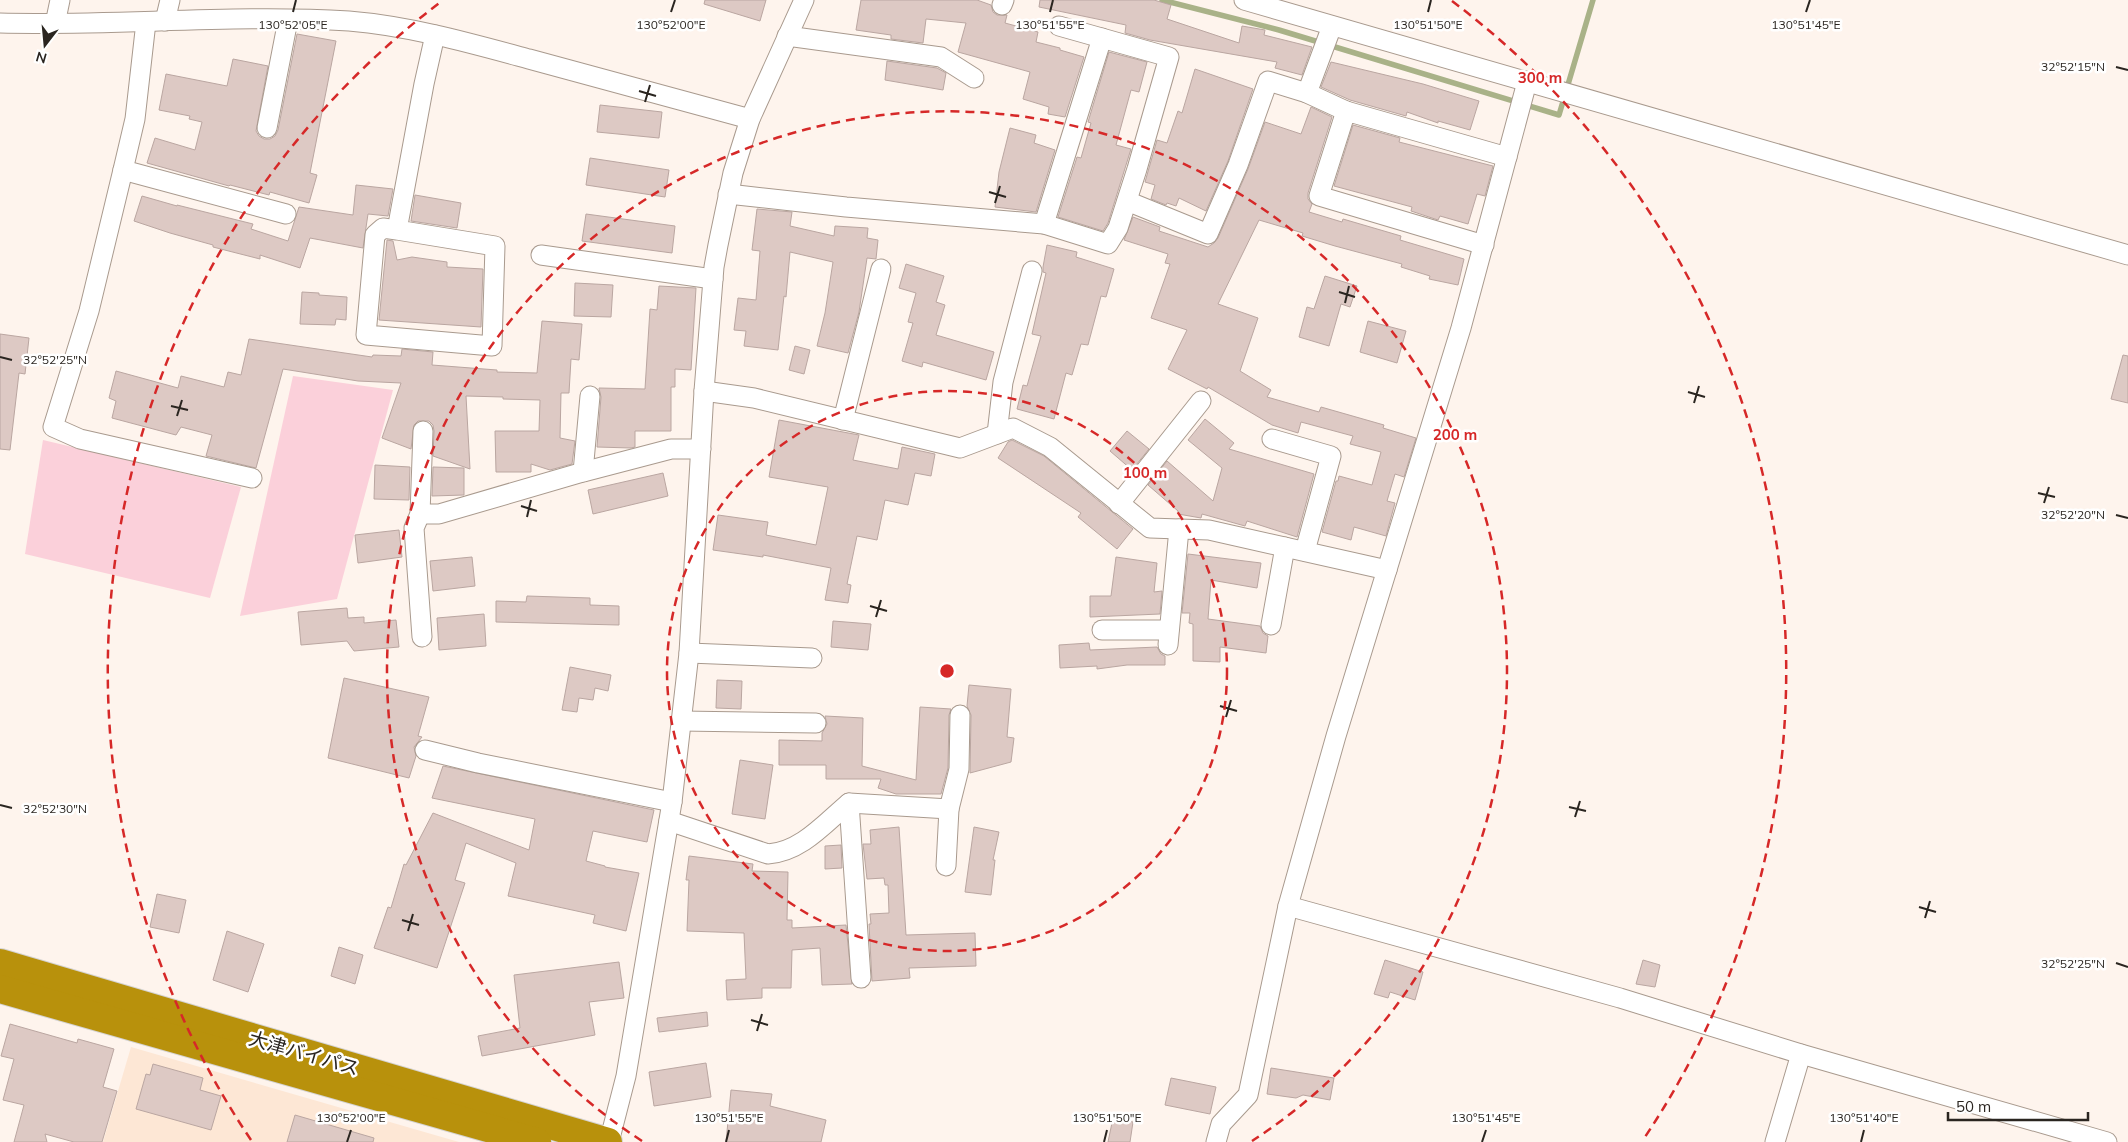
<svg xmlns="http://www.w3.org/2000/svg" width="2128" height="1142" font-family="Mulish,'Noto Sans JP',sans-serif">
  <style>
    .built { fill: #fde7d5 }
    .green { fill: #fbd0da }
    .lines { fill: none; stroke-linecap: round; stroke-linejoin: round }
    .stream { stroke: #a9b288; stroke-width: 5.5 }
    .building { fill: #ddc9c4; stroke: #baa6a1 }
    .minor-casing { stroke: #a99a8e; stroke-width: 21 }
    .highway-casing { stroke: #d4d3d2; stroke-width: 30 }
    .minor { stroke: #fff; stroke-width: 19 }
    .highway { stroke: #b8910c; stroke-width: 28 }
    .ticks { fill: none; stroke: #2a2520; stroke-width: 2 }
    .ring { fill: none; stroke: #d62828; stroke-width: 2.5; stroke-dasharray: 9 6 }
    .labels { text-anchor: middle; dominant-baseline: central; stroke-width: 5; stroke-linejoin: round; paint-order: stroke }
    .street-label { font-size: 19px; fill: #2a2520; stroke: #fff }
    .ticks-label { font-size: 12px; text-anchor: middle; fill: #2a2520; stroke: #fff; stroke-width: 5; stroke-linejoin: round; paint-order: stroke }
    .centre { fill: #d62828; stroke: #fff; stroke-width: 2.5 }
    .ring-label { font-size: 15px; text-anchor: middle; font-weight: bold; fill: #d62828; stroke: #fff; stroke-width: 5; stroke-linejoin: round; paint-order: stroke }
  </style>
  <rect width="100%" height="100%" fill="#fef4ed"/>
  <polygon class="built" points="131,1047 459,1142 103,1142"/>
  <g class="green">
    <polygon points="293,376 393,390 337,599 240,616"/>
    <polygon points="43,440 241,487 210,598 25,554"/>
  </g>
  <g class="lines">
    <polyline class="stream" points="1162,0 1279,30 1559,115 1593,0"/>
  </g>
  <g class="building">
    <polygon points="705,0 766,0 760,21 704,4"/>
    <polygon points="861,0 977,0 991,5 993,12 997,15 1007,15 1005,23 1038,32 1036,42 1060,48 1060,50 1084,57 1065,117 1048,114 1049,107 1023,99 1030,72 958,52 966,23 926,19 923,43 891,39 891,35 856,30"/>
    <polygon points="1040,0 1154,0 1171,5 1167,19 1239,43 1242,26 1265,30 1264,35 1312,47 1302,75 1275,68 1277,62 1150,40 1125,33 1126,25 1039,7"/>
    <polygon points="297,34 336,41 310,173 317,175 309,203 270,192 269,195 230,185 229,186 147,163 155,138 195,150 202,122 189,119 190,116 159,110 166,74 227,86 233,59 268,66 256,131 259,136 264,139 270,139 275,136 278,130"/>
    <polygon points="1109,52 1147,62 1139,92 1131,90 1116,145 1131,149 1108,223 1103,231 1058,217 1077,157 1081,158 1091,123 1088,122"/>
    <polygon points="887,61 937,68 946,73 943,90 885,80"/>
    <polygon points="1331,62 1423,84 1479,101 1470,130 1438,121 1438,123 1407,112 1406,116 1350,100 1321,87"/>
    <polygon points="1195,69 1253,89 1228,161 1206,211 1179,198 1176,206 1167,203 1166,205 1151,199 1155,185 1145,182 1157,140 1167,143 1178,111 1182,113"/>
    <polygon points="600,105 662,112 659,138 597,132"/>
    <polygon points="1311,107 1332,117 1308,193 1308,199 1312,204 1309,212 1342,222 1343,219 1401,236 1400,240 1464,259 1458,285 1429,279 1430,276 1401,267 1402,264 1335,246 1302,236 1303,233 1259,220 1218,304 1258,318 1240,371 1271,390 1267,397 1319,412 1321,407 1384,425 1383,428 1416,438 1404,477 1395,474 1387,501 1395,503 1386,536 1354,527 1351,540 1322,532 1336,481 1338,481 1339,476 1372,485 1381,452 1350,444 1353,436 1301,422 1298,433 1272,425 1208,387 1207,389 1168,369 1187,330 1151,318 1170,264 1165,263 1168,254 1124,240 1133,217 1160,227 1159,231 1208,247 1214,243 1218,238 1248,169 1265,122 1301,134"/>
    <polygon points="1353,125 1400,138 1399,142 1493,166 1485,196 1477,194 1468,224 1440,216 1438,220 1411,211 1412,207 1334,186"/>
    <polygon points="1010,128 1036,135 1034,143 1055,150 1036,212 995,207 999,172"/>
    <polygon points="590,158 669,170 665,197 586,185"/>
    <polygon points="356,185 393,189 388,216 368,214 363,248 310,238 300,268 260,255 260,259 213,247 213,245 170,233 134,221 142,196 177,206 177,205 253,224 251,229 288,241 299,207 353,215"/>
    <polygon points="415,195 461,203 457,228 411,221"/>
    <polygon points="757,209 792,212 790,226 834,236 835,226 868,228 867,238 878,240 876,259 867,258 859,312 848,353 817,346 825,313 833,262 790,252 786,297 784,296 778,350 744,346 746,331 734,330 738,298 756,300 760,251 752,250"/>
    <polygon points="586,214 675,226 672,253 582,241"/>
    <polygon points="387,240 393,241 397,260 412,257 447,262 447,267 483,269 481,327 379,320"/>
    <polygon points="1047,245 1077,252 1076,257 1114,269 1106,297 1101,296 1088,345 1081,344 1072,375 1066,373 1054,419 1017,409 1023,385 1027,386 1041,336 1032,334 1046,273 1043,272 1043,267"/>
    <polygon points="906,264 944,276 936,302 945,305 936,335 994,352 986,380 923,362 922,367 902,361 913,323 908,322 916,293 899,288"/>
    <polygon points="1325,276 1357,286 1350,307 1341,304 1329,346 1299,337 1307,307 1314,309"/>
    <polygon points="575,283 613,285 611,317 574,316"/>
    <polygon points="659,286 696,288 691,370 675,369 675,387 671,387 671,431 635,431 635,447 631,448 597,447 601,397 599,388 645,389 650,309 657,310"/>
    <polygon points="302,292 319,293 319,295 347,297 346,320 336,319 335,325 300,324"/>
    <polygon points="542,321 582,324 579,360 571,359 569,393 561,393 560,438 575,441 572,464 550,470 531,464 531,472 496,472 495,431 539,431 540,400 503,399 503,397 466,396 470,469 433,456 434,431 433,425 429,421 418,421 414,425 411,449 382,438 401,383 358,381 283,369 256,468 206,456 212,435 181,427 176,435 112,418 116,401 109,398 116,371 178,388 181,376 224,387 228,372 241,375 249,339 372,357 373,355 401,356 402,349 433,352 432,365 497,370 497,372 537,373"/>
    <polygon points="1368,321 1406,331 1397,363 1360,352"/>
    <polygon points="0,334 29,338 25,374 19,373 10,450 0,449"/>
    <polygon points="795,346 810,350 804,374 789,370"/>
    <polygon points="2123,355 2128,356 2128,403 2111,399"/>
    <polygon points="1205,419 1234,443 1229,449 1314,474 1297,537 1247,521 1245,526 1202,514 1201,518 1178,514 1178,511 1148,485 1167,461 1213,501 1222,468 1188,440"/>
    <polygon points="779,420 859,435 853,460 898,469 902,447 935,454 931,476 915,473 908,505 885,500 877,540 857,536 847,584 851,585 848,603 825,600 831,568 763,555 763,557 713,550 718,515 768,522 766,535 816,545 828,487 769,477"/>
    <polygon points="1127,431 1149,449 1132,470 1110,451"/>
    <polygon points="1012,440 1044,456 1133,529 1117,549 1078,517 1081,513 998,458 1008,442"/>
    <polygon points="375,465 410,467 409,500 374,499"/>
    <polygon points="433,467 464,468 464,495 432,496"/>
    <polygon points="663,473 668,496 593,514 588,490"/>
    <polygon points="399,530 402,557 358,563 355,535"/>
    <polygon points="1188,554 1261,563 1257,588 1211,580 1208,619 1260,626 1263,633 1268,636 1266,653 1220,647 1220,662 1193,661 1193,624 1189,623 1190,613 1182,613"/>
    <polygon points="472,557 475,586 433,591 430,561"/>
    <polygon points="1116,557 1157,563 1154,592 1162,591 1160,614 1090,617 1090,596 1111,596"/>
    <polygon points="527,596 590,598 590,605 619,606 619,625 496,622 496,601 526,602"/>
    <polygon points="347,608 348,618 364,617 364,623 396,620 399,647 354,651 347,641 301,645 298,612"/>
    <polygon points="484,614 486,646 439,650 437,618"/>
    <polygon points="833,621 871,624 868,650 831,647"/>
    <polygon points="1089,643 1090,650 1157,647 1161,654 1165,656 1165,665 1127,665 1097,669 1097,666 1060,668 1059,645"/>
    <polygon points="570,667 611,675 608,691 595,688 593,700 579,698 577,712 562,710"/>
    <polygon points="344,678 429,697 418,736 422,737 414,747 416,756 409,778 328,758"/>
    <polygon points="717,680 742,681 741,709 716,708"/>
    <polygon points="969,685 1011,689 1007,737 1014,738 1011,762 970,773 971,715 967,706"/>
    <polygon points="920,707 951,709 949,715 948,768 941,794 896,794 878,788 881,779 826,779 826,765 779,765 779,740 822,741 822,733 827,724 825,716 863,718 862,766 916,780"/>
    <polygon points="740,760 773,765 765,819 732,814"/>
    <polygon points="443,766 654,810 647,842 593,831 586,861 605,866 605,867 639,873 626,931 593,923 595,915 508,896 516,863 466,843 455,880 465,883 437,968 374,948 388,907 391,908 404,864 406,865 433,813 529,850 535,819 432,798"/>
    <polygon points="899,827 906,935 975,933 976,966 909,968 910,978 872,981 869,924 871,924 870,914 889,913 888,885 885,885 884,878 867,879 863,844 871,844 870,830"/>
    <polygon points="974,827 999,832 993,860 995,860 991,895 965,892"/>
    <polygon points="841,845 842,868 825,869 825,846"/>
    <polygon points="689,856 753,864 752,871 788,872 787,920 792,920 792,928 846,925 852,984 822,985 820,948 792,950 791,988 762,988 762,998 727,1000 726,980 746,979 744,933 687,931 689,880 686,880"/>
    <polygon points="157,894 186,900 179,933 150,927"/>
    <polygon points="227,931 264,944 248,992 213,980"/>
    <polygon points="339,947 363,955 355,984 331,976"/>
    <polygon points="1385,960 1423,972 1415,1000 1390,992 1388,998 1374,994"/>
    <polygon points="1643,960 1660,965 1655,987 1636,984"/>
    <polygon points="619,962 624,998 589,1002 595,1035 482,1056 478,1036 520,1028 514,975"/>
    <polygon points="707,1012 708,1026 659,1032 657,1018"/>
    <polygon points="10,1024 77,1043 78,1039 114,1049 103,1087 117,1091 102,1142 74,1142 45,1134 47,1142 14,1142 24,1105 3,1100 14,1059 1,1056"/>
    <polygon points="706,1063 711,1097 654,1106 649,1072"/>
    <polygon points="153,1064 203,1078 200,1090 221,1096 211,1130 136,1109 146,1074 150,1075"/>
    <polygon points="1271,1068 1334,1078 1330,1100 1303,1095 1296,1098 1267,1094"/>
    <polygon points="1171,1078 1216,1087 1210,1114 1165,1105"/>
    <polygon points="731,1090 772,1094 770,1106 826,1120 821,1142 726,1142"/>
    <polygon points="295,1115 374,1138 373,1142 287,1142"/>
    <polygon points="1113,1118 1133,1122 1130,1142 1108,1142"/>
  </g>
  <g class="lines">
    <g class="minor-casing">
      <g id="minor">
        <polyline points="1244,0 2128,255"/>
        <polyline points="1002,5 1004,0"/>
        <polyline points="165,21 170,0"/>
        <polyline points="146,22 135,119 123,170 286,214"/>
        <path d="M0,23C116,26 233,14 349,21C410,26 470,43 529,59C603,79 676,99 750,119"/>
        <polyline points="55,24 60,0"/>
        <polyline points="787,36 941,57 974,78"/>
        <polyline points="1307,93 1346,111"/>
        <polyline points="267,128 288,20"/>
        <polyline points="123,170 89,311 53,427 80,439 252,478"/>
        <polyline points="728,194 846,207 1044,224 1108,244 1118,228 1137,169 1169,57 1059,26"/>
        <polyline points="1127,201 1208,234 1238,165 1268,81 1307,93 1332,26"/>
        <polyline points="1044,224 1102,38"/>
        <polyline points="397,230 495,246 492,346 366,335 375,235 383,228 397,230 424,84 435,35"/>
        <polyline points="1484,245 1319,196 1346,111 1507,157"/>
        <polyline points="541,255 713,279"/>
        <polyline points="704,391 754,398 960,448 1013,428 1050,447 1150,528 1209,530 1387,570"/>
        <polyline points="843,420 881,269"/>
        <polyline points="997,434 1003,382 1032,271"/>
        <polyline points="1272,439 1331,456 1305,551"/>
        <polyline points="583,472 590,396"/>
        <polyline points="1119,504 1201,401"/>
        <polyline points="420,514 439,514 583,472 671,449 701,449"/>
        <polyline points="1271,625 1285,547"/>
        <polyline points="1102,630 1169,630"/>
        <polyline points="422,637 414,528 420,514 423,431"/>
        <polyline points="1168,645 1179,529"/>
        <polyline points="689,653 812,658"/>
        <polyline points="681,721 816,723"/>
        <polyline points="425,750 478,763 672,802"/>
        <polyline points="849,803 861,978"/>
        <polyline points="949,809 959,769 960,715"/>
        <path d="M669,821L768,854C801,852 825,823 849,803L949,809L946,866"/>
        <polyline points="1288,906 1620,998 1801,1054 2107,1142"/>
        <polyline points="609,1142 626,1076 672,802 689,653 704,391 714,267 718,245 733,173 750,119 804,0"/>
        <polyline points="1216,1142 1221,1124 1248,1095 1288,906 1336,736 1461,328 1527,82"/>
        <polyline points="1775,1142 1801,1054"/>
      </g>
    </g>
    <g class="highway-casing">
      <g id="highway">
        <polyline points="0,963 608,1142"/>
        <polyline points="0,989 537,1142"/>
      </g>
    </g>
    <use href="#minor" class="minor"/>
    <use href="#highway" class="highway"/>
  </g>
  <path class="ticks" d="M293,12L296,0M671,12L675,0M1050,12L1053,0M1428,12L1431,0M1806,12L1810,0M2116,67L2128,70M639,91L656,96M645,102L650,85M989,192L1006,197M995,203L1000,186M1339,292L1355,297M1345,303L1349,286M0,357L12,360M1688,392L1705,397M1694,403L1699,386M171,406L188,410M177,416L182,400M2038,493L2055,497M2044,503L2049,487M521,506L537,511M2116,515L2128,518M527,517L531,500M870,606L887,611M876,617L881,600M1220,706L1237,711M1226,717L1231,700M0,805L12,808M1569,807L1586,811M1575,817L1580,801M1919,907L1936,912M1925,918L1930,901M402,920L419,925M408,931L413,914M2116,963L2128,967M751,1020L768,1025M757,1031L762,1014M347,1142L351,1130M726,1142L729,1130M1104,1142L1107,1130M1482,1142L1486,1130M1861,1142L1864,1130"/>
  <g class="ring">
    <circle cx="947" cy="671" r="280"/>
    <path d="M642 1141A560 560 0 1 1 1252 1141"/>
    <path d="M251 1140A839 839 0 0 1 442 1M1452 1A839 839 0 0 1 1643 1140"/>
  </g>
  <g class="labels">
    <g class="street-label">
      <text transform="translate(304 1053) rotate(16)">大津バイパス</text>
    </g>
  </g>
  <g class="ticks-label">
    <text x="293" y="29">130°52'05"E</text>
    <text x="671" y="29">130°52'00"E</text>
    <text x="1050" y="29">130°51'55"E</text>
    <text x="1428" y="29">130°51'50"E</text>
    <text x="1806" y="29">130°51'45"E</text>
    <text x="2073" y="71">32°52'15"N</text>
    <text x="55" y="364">32°52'25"N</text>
    <text x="2073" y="519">32°52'20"N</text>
    <text x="55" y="813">32°52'30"N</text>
    <text x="2073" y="968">32°52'25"N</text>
    <text x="351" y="1122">130°52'00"E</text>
    <text x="729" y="1122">130°51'55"E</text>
    <text x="1107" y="1122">130°51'50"E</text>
    <text x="1486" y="1122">130°51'45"E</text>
    <text x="1864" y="1122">130°51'40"E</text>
  </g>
  <circle cx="947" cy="671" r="8" class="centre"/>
  <g class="ring-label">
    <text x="1540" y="83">300 m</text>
    <text x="1455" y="440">200 m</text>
    <text x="1145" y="478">100 m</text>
  </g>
  <g transform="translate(45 45) rotate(196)" stroke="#ffffff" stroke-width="4" paint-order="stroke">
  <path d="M0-4L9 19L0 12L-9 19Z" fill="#2a2520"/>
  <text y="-8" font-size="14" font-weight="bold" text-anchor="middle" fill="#2a2520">N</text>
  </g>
  <path d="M1948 1112v8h140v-8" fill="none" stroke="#2a2520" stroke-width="2.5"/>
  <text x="1956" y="1112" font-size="15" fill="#2a2520" stroke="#ffffff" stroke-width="4" paint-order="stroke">50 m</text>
</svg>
